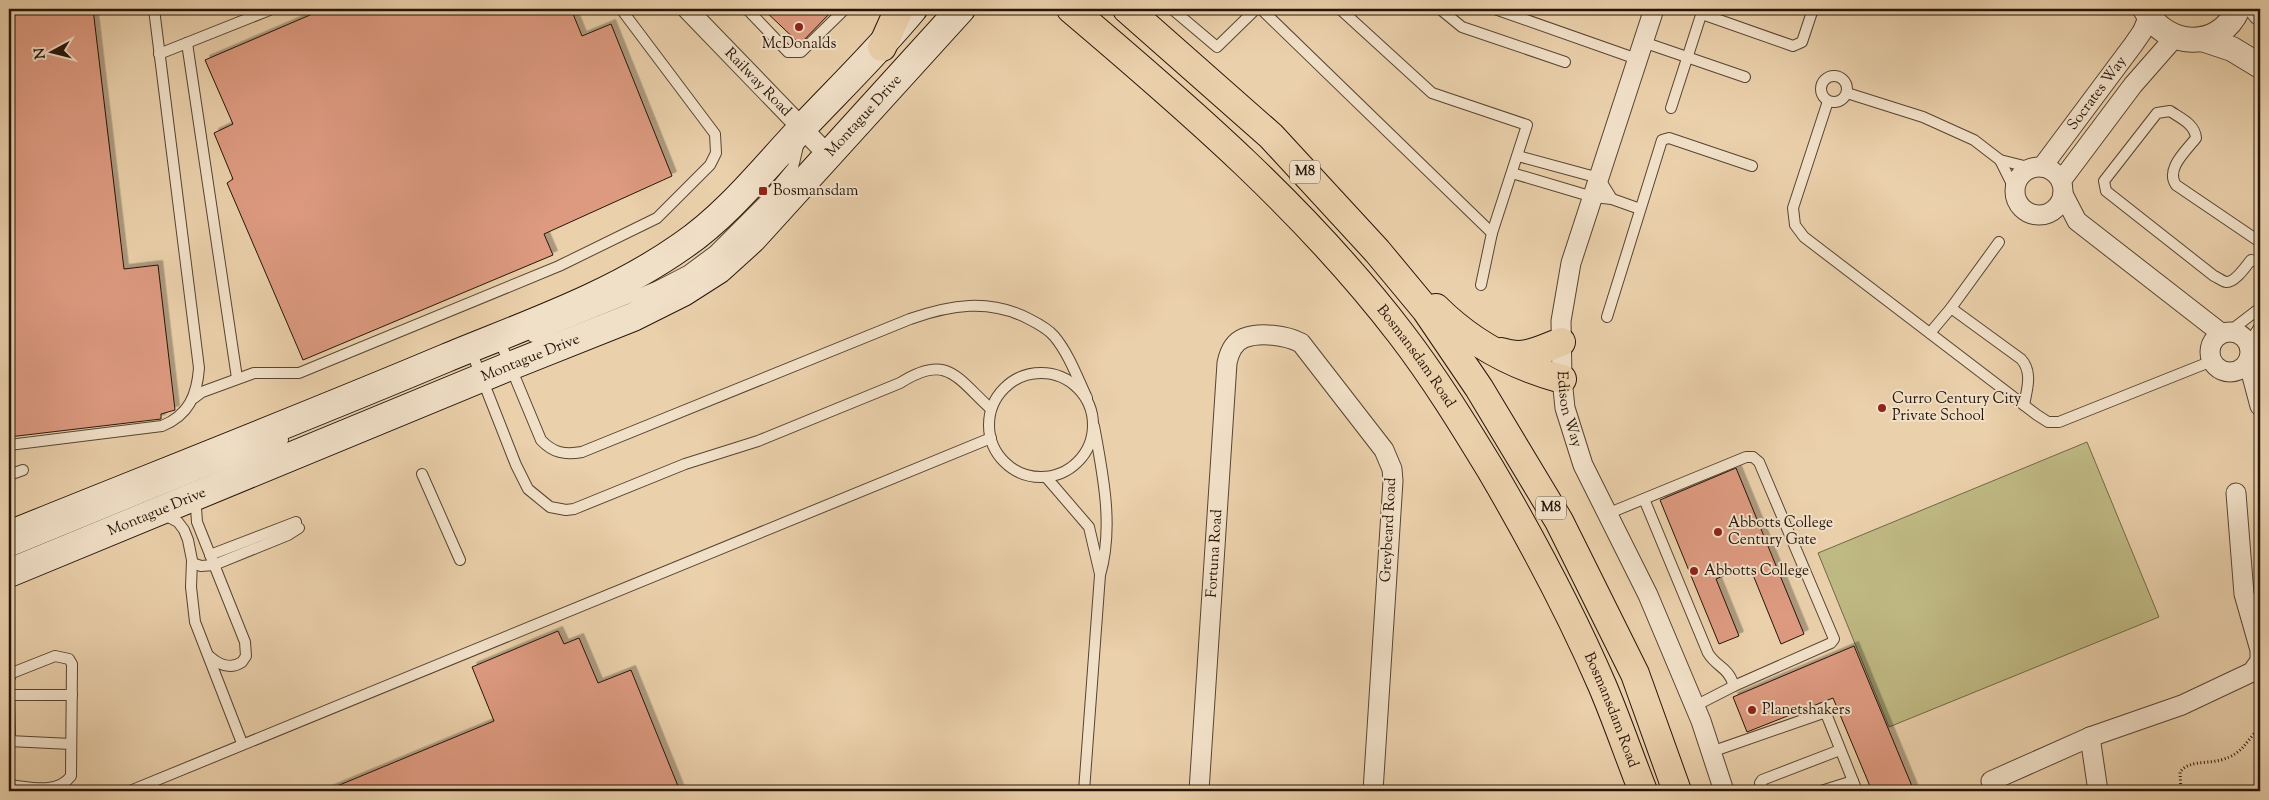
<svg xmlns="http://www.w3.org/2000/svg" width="2269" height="800" font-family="'Sorts Mill Goudy',serif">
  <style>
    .pitch { fill: #bfb983; stroke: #726746 }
    .building { fill: #dd9a80; stroke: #261509; filter: url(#shadow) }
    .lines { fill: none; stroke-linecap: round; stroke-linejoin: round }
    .service-casing { stroke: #574432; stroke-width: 12 }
    .minor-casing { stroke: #574432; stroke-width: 21 }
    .tertiary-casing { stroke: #574432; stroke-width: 26 }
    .secondary-casing { stroke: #261509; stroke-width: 30 }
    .primary-casing { stroke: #261509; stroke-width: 30 }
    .path { stroke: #261509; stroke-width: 3; stroke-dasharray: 1 2.5; stroke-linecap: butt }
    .service { stroke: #f1e0c8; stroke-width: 10 }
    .minor { stroke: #f1e0c8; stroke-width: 19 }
    .tertiary { stroke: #f1e0c8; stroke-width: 24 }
    .secondary { stroke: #f1e0c8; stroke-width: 28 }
    .primary { stroke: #ead0ab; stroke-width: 28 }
    .poi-dot { fill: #8f2418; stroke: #f1e0c8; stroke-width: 2 }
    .labels { text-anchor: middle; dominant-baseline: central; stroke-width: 4; stroke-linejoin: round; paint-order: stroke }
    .shield { fill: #f1e0c8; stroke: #635242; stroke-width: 1 }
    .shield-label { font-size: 14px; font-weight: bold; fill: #261509 }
    .poi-label { font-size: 15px; fill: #261509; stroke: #f1e0c8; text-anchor: start }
    .street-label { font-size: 15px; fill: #261509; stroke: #f1e0c8 }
  </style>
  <defs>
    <filter id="shadow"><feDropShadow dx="4.5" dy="-4.5" stdDeviation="0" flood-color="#0004"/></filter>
  </defs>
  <rect width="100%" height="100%" fill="#ead0ab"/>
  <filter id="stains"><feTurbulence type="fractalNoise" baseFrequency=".004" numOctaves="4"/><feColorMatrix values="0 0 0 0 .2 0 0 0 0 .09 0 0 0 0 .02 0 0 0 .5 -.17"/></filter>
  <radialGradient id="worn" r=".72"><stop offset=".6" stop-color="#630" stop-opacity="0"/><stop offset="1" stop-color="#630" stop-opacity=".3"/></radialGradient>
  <polygon class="pitch" points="2087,442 2159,617 1889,727 1818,553"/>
  <g class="building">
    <polygon points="9,9 93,9 124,269 158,265 175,410 161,414 161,419 9,437"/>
    <polygon points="324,9 571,9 582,36 611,24 672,176 544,234 553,255 303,360 227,183 233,179 214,133 233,124 205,60"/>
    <polygon points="763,9 834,9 800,44"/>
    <polygon points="1736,468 1804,634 1781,644 1749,565 1716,579 1739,636 1719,644 1660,500"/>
    <polygon points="558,631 564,644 579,638 598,683 631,670 680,791 325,791 494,721 472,667"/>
    <polygon points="1854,646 1914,791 1872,791 1833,698 1747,732 1733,697"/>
  </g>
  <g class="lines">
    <g class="service-casing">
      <g id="service">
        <polyline points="747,9 788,52 801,52 845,9"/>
        <polyline points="1172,9 1217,47 1256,9"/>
        <polyline points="1261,9 1492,233"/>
        <polyline points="1340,9 1432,93 1527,125 1492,233 1481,285"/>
        <polyline points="1440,9 1462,27 1565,62"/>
        <polyline points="1495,9 1637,59"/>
        <polyline points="1702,14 1793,46 1802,42 1813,9"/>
        <polyline points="1643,42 1745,77"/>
        <polyline points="187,43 237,378"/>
        <polyline points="159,54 272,9"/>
        <circle cx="1834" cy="89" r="13"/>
        <polyline points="1847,93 1923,117 1974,140 2000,160 2032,168"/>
        <polyline points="1828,101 1793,208 1795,225 1804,237 2037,415 2048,422 2059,422 2212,361"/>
        <polyline points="1671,108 1703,9"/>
        <polyline points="1518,156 1599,178 1612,199"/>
        <polyline points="2000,160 2015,190"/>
        <polyline points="1512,173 1593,197 1612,199 1640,209"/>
        <path d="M2260,242L2176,185C2165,169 2186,151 2196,138C2195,124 2180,118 2170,111L2157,113L2104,181L2106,191L2214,276C2217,277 2222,281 2226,282C2235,283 2246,266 2251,260L2260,262"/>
        <polyline points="1951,308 1999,242"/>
        <polyline points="1607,317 1662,140 1669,138 1752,166"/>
        <polyline points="2230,331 2260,308"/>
        <path d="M1930,333L1951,308L2021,359C2033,372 2027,389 2024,405"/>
        <polyline points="533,337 656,287 687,271 714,251 769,196 793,167 799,142"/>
        <path d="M499,339L541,440C553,453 565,455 582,452L910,319C950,305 989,298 1029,319C1037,323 1048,329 1054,336C1069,354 1077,377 1087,398"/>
        <polyline points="2249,343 2260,326"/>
        <path d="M470,348L516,465L528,489L550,507L566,510L574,509L685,464L758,441L900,383C947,353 956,377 991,409"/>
        <circle cx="1041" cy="425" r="52"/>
        <polyline points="194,398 202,392 254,373 299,373 559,266 657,218 710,165 716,153 715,134 621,9"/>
        <path d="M9,445L162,426C189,415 197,395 199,368L154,9"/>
        <polyline points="422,474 460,560"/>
        <polyline points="9,475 23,470"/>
        <polyline points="1046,477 1089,527 1100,574"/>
        <path d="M199,498L196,508L197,522L245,642L246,656L242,662C230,670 219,665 209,656"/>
        <path d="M1644,499L1708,653C1717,668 1728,666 1734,686"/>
        <polyline points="163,514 178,522 184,530 188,540 192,560 191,587 195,622 242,743"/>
        <polyline points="1607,514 1746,457 1753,457 1759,462 1834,639 1831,643 1734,686 1695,706"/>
        <polyline points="9,552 283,440"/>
        <polyline points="210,555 296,522"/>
        <polyline points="192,563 201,566 214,565 288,535 299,528"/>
        <path d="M9,679L12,673L55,656L69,659L72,664L71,776C57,795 30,787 9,785"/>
        <polyline points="9,695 72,695"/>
        <polyline points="9,695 10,741"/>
        <polyline points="9,741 71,744"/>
        <polyline points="1711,752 1823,713 1827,716 1857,791"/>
        <polyline points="130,791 991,438"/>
        <path d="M1084,791L1100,575C1114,527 1103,475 1094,426"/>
        <polyline points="1764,791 1760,783 1762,780 1840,750"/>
        <polyline points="1821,791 1853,781"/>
      </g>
    </g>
    <g class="minor-casing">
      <g id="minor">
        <path id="s1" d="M687,9L829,156"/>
        <path id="s2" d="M1654,9L1571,263L1561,321L1562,379L1565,408L1583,465L1648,595L1701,721L1724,791"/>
        <path id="s3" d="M2042,167L2133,45L2142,32L2149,16"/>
        <circle cx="2039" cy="191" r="24"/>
        <polyline points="2061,181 2133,85 2175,37"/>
        <polyline points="2063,194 2077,221 2221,333"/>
        <circle cx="2230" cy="352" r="20"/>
        <polyline points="2248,361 2260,406"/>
        <polyline points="2090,737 2098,791"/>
        <polyline points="1991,781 2090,737 2182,705 2252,672 2260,661 2260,650 2244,594 2236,493"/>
        <path id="s4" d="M1199,791L1227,363C1229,353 1234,342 1244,338C1260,332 1286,335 1301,343L1384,450L1392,469L1393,481L1373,791"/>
      </g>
    </g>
    <g class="tertiary-casing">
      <g id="tertiary">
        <path d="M2145,9C2165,48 2219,52 2238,9"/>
        <polyline points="2257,9 2260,13"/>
        <polyline points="2202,39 2232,49 2260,66"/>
      </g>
    </g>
    <g class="secondary-casing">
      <g id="secondary">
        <path d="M9,535C155,476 301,419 446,358C526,325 611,296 682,246C728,215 766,166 804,126C841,87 879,50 913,9"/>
        <path id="s5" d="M9,573L510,366L633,317L683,292L719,269L752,239L961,9"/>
      </g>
    </g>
    <g class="primary-casing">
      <g id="primary">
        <path id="s6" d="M1071,9C1189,109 1306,210 1401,334C1434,377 1463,424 1491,470C1532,540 1570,611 1602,685C1617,720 1629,756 1643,791"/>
        <polyline points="1127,9 1271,136 1377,251 1426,310 1479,388 1559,521 1635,674 1677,791"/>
        <polyline points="882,47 899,9"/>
        <path d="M1436,308C1471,343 1514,366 1562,379"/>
        <path d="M1501,352C1524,360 1540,350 1561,342"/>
      </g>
    </g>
    <path class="path" d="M2181,791L2180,772C2189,760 2207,764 2221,760C2245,753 2244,742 2260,728"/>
    <use href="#service" class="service"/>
    <use href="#minor" class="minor"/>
    <use href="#tertiary" class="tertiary"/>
    <use href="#secondary" class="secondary"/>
    <use href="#primary" class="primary"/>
  </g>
  <g class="poi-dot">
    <circle cx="799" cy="27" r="5"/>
    <rect x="758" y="186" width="10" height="10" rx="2.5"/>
    <circle cx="1882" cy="408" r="5"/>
    <circle cx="1718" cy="532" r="5"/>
    <circle cx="1694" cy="571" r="5"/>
    <circle cx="1752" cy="710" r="5"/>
  </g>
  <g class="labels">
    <g class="shield">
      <rect x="1290" y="160.5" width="30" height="23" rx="4"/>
      <rect x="1536" y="496.5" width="30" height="23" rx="4"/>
    </g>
    <g class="shield-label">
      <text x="1305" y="172">M8</text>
      <text x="1551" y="508">M8</text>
    </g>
    <g class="poi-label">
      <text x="799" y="44" text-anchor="middle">McDonalds</text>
      <text x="773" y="191">Bosmansdam</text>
      <text x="1892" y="399">Curro Century City<tspan x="1892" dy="17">Private School</tspan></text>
      <text x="1728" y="523">Abbotts College<tspan x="1728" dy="17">Century Gate</tspan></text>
      <text x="1704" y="571">Abbotts College</text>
      <text x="1762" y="710">Planetshakers</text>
    </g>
    <g class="street-label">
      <text stroke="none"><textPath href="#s1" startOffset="102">Railway Road</textPath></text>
      <text stroke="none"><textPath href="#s3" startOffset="92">Socrates Way</textPath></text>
      <text stroke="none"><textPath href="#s5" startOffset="984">Montague Drive</textPath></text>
      <text stroke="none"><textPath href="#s6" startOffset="491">Bosmansdam Road</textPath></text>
      <text stroke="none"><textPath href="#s5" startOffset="564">Montague Drive</textPath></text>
      <text stroke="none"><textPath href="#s2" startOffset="415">Edison Way</textPath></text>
      <text stroke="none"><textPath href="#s5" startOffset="160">Montague Drive</textPath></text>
      <text transform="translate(1389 530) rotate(-87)">Greybeard Road</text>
      <text stroke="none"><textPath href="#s4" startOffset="238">Fortuna Road</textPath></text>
      <text stroke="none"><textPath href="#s6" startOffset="896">Bosmansdam Road</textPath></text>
    </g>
  </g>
  <rect width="2269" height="800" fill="none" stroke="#ead0ab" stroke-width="30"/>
  <rect x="10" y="10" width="2249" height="780" fill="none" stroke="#261509" stroke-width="2.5"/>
  <rect x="15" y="15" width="2239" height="770" fill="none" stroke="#261509"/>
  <g transform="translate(52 52) rotate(263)" stroke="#f1e0c8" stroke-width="4" paint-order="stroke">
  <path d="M0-4L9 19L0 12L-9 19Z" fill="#261509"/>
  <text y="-8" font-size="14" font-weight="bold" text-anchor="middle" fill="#261509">N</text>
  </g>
  <rect width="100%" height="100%" filter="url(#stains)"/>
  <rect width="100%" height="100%" fill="url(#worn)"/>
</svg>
